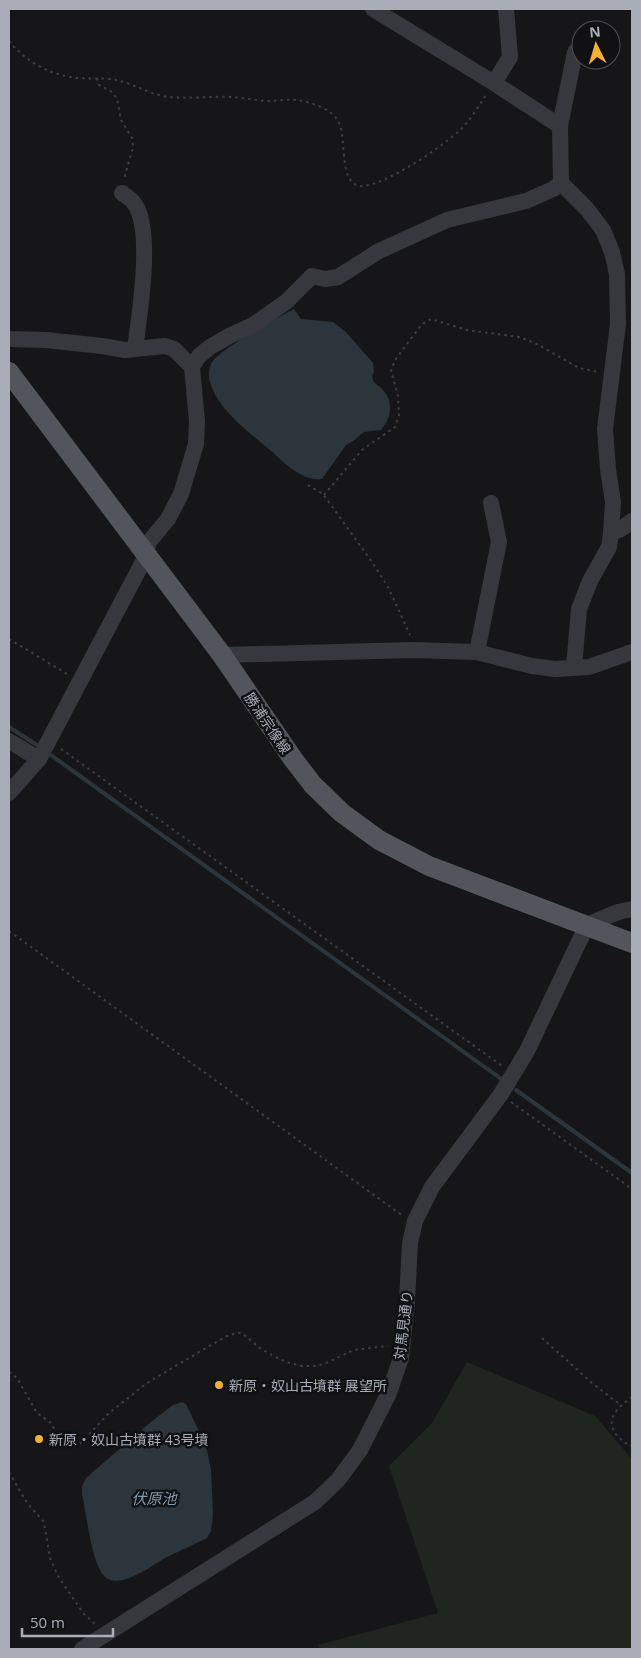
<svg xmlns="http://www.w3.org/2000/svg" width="641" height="1658" font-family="'Open Sans','Noto Sans JP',sans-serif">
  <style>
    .green { fill: #1e261f }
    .water { fill: #2c353c }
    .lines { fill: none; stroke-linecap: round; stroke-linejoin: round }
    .stream { stroke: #2c353c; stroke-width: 4 }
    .path { stroke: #3d3f44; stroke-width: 2; stroke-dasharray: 2.5 4; stroke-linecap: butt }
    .minor { stroke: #37383d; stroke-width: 16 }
    .major { stroke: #53555c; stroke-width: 20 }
    .poi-dot { fill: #f2b134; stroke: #111113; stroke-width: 2 }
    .labels { text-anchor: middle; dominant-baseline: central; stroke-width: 5; stroke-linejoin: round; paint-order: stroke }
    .street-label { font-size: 14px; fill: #a8adb8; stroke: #111113 }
    .poi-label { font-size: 14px; fill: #a8adb8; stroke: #111113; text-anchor: start }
    .water-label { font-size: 15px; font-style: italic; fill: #7f9bb3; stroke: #111113 }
  </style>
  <rect width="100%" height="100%" fill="#161618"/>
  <polygon class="green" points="467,1362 595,1416 632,1459 632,1649 320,1649 318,1645 438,1613 389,1466 432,1423"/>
  <g class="water">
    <path d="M294,309L301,319L333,322L346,332L373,363L374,372L372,376C373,383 375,383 381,388C394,400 392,418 381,430L364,432L353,441L346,445L322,479C314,480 307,478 300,474C289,468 280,459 270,450C250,433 217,409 210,382C208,377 209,369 211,364C219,349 277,318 294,309Z"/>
    <path d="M182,1402L186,1404L206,1446L211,1469L213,1515L211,1531L207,1538C193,1545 179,1551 165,1558C151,1566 114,1595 101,1572C90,1552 87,1516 82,1494V1486L86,1478L152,1421L173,1405Z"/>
  </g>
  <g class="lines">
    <g class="stream">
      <polyline points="9,727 40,747"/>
      <polyline points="48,753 500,1078"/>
      <polyline points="516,1090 632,1173"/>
    </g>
    <g class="path">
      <path d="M9,41C26,62 50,75 77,78C88,79 99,78 111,79C131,82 148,94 168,97C190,99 211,96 233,97C244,98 255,100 267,101C277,101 287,99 297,100C311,102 333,109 339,123C347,140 338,189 364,186C390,182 439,149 459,131C470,121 478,107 486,95"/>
      <polyline points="97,78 99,85 112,92 117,99 121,120 132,138 133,147 124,179"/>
      <polyline points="308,485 323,494 372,562 388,587 410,635"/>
      <polyline points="324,495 362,450 395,427 399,415 398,396 391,371 395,360 422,324 431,319 467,330 519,337 535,343 579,368 599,372"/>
      <polyline points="9,639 67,674"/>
      <polyline points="61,749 502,1066"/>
      <polyline points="9,931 403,1216"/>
      <polyline points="511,1102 632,1189"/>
      <polyline points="542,1338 592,1383 622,1406"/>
      <polyline points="9,1372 17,1378 37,1413 50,1422 63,1444 68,1447 75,1447 82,1442 109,1413 147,1383 201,1351 227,1336 237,1333 242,1333 261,1349 276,1357 286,1362 302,1366 317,1366 326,1363 354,1350 388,1346"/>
      <path d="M632,1397C627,1401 621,1405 617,1410C604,1425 617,1440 632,1446"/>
      <polyline points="9,1472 27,1503 44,1522 50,1558 58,1576 83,1613 96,1625"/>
    </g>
    <g class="minor">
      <polyline points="373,9 494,83 560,126 561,183 587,209 603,230 612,252 617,274 618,324 605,429 608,469 613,502 611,533 609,547 590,581 579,609 574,667"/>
      <polyline points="494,83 510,57 506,9"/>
      <polyline points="560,126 575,52"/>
      <path d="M122,193C126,196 131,199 134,203C154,229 139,317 135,349"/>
      <polyline points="9,339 46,340 102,346 125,350 165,346 174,349 192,367"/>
      <polyline points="611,533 621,529 632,521"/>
      <polyline points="477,652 499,542 491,503"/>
      <polyline points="222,655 412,650 477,652 532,666 555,669 589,667 632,652"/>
      <polyline points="9,741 39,759"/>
      <polyline points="9,793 39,759 146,556 148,543 168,519 181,494 196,444 197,421 192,367 199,356 210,347 231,335 253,325 286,302 312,276 325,279 338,277 379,251 447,220 526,201 553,189 561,183"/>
      <polyline points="82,1649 315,1502 338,1480 360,1450 389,1393 401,1358 407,1301 410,1243 415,1221 432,1187 501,1094 527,1051 587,925 618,912 632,909"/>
    </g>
    <polyline class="major" points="9,372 222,655 293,759 313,785 342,813 379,840 429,866 632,943"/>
  </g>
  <g class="poi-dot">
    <circle cx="219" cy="1385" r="5"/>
    <circle cx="39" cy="1439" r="5"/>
  </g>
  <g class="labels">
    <g class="street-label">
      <text transform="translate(268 723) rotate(56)">勝浦宗像線</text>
      <text transform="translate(403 1325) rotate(-83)">対馬見通り</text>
    </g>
    <g class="poi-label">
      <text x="229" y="1385">新原・奴山古墳群 展望所</text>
      <text x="49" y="1439">新原・奴山古墳群 43号墳</text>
    </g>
    <g class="water-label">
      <text x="154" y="1498">伏原池</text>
    </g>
  </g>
  <rect width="641" height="1658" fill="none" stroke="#a8adb8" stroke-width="20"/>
  <g transform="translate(596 45) rotate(355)"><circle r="24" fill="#111113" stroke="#4d4f55"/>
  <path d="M0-4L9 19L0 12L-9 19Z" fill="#f2b134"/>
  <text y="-8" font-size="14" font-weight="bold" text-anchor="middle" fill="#a8adb8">N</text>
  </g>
  <path d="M22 1628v8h91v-8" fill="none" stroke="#a8adb8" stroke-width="2.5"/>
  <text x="30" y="1628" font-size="15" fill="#a8adb8" stroke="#111113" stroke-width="4" paint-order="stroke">50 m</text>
</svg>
